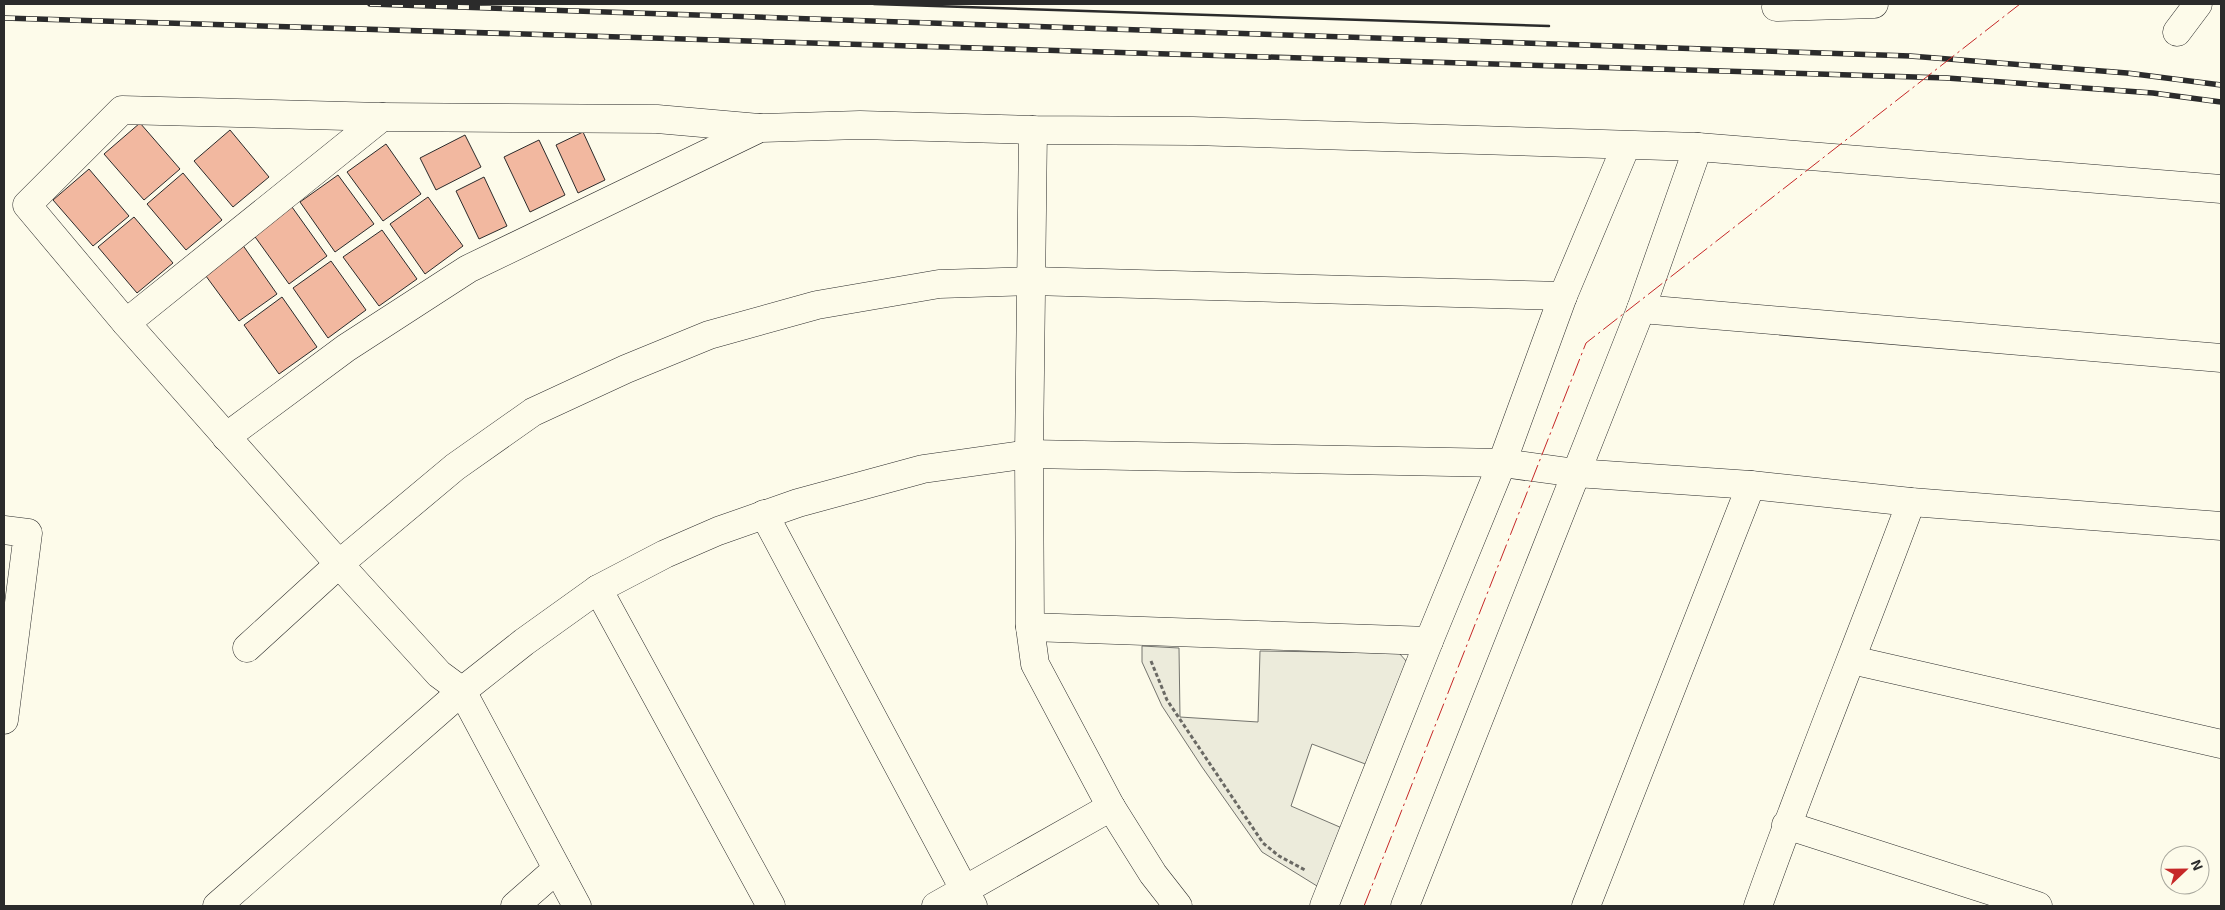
<svg xmlns="http://www.w3.org/2000/svg" width="2225" height="910" font-family="'Exo 2',sans-serif">
  <style>
    .green { fill: #ecebdb; stroke: #74746e }
    .building { fill: #f2b8a0; stroke: #2b2b2b }
    .lines { fill: none; stroke-linecap: round; stroke-linejoin: round }
    .minor-casing { stroke: #2b2b2b; stroke-width: 29 }
    .path { stroke: #6a6964; stroke-width: 3; stroke-dasharray: 4 2.5; stroke-linecap: butt }
    .minor { stroke: #fdfbea; stroke-width: 28 }
    .rail-casing { stroke: #2b2b2b; stroke-width: 5.5 }
    .rail { stroke: #fdfbea; stroke-width: 4; stroke-dasharray: 11; stroke-linecap: butt }
    .wall { stroke: #2b2b2b; stroke-width: 2.5 }
    .power { stroke: #c62828; stroke-width: 1; stroke-dasharray: 18 4 2.5 4; stroke-linecap: butt }
  </style>
  <rect width="100%" height="100%" fill="#fdfbea"/>
  <polygon class="green" points="1142,646 1179,648 1180,717 1258,722 1260,651 1399,653 1407,662 1368,765 1312,744 1291,806 1342,828 1325,873 1317,886 1262,852 1202,767 1162,706 1142,662"/>
  <g class="building">
    <polygon points="140,123 180,169 144,200 104,154"/>
    <polygon points="230,130 269,177 233,207 194,161"/>
    <polygon points="583,132 605,180 578,193 556,145"/>
    <polygon points="465,135 481,167 436,190 420,158"/>
    <polygon points="539,140 565,195 530,212 504,157"/>
    <polygon points="386,144 421,194 383,221 347,172"/>
    <polygon points="89,169 129,216 93,246 53,200"/>
    <polygon points="183,173 222,220 186,250 147,204"/>
    <polygon points="338,175 374,224 335,252 300,202"/>
    <polygon points="484,177 507,226 479,239 456,191"/>
    <polygon points="428,197 463,246 425,274 390,224"/>
    <polygon points="292,207 327,256 289,284 253,234"/>
    <polygon points="134,217 173,263 137,293 98,247"/>
    <polygon points="382,230 417,279 379,306 343,257"/>
    <polygon points="242,244 277,294 239,321 203,272"/>
    <polygon points="331,261 366,310 328,338 293,288"/>
    <polygon points="282,297 317,347 279,374 244,325"/>
  </g>
  <g class="lines">
    <g class="minor-casing">
      <g id="minor">
        <polyline points="1778,4 1776,7 1874,4"/>
        <polyline points="2177,32 2198,4"/>
        <polyline points="1033,130 1029,454 1030,627 1035,664 1111,807 1153,874 1178,906"/>
        <polyline points="1641,309 2221,358"/>
        <polyline points="126,323 382,117"/>
        <polyline points="226,437 346,348 468,269 760,128 860,125 1033,130 1193,131 1698,147 2221,189"/>
        <polyline points="764,514 973,906"/>
        <polyline points="4,530 28,533 4,720"/>
        <polyline points="598,589 771,906"/>
        <polyline points="1030,627 1429,641"/>
        <polyline points="247,648 339,564 455,467 533,412 626,369 709,335 817,305 939,284 1031,281 1563,296"/>
        <polyline points="1852,660 2221,744"/>
        <polyline points="1786,825 2038,906"/>
        <polyline points="217,906 462,691 524,642 598,589 665,554 718,531 798,503 923,469 1029,454 1502,463 1576,473 1751,485 1911,502 2221,526"/>
        <polyline points="515,906 557,869"/>
        <polyline points="577,906 462,691 439,674 339,564 126,323 27,205 122,110 382,117 657,119 759,128"/>
        <polyline points="936,906 1111,807"/>
        <polyline points="1324,906 1429,641 1502,463 1563,296 1626,146"/>
        <polyline points="1405,906 1641,309 1698,147"/>
        <polyline points="1586,906 1751,485"/>
        <path d="M1758,906C1806,770 1861,637 1911,502"/>
      </g>
    </g>
    <polyline class="path" points="1151,661 1167,700 1263,843 1279,856 1305,870"/>
    <use href="#minor" class="minor"/>
    <g class="rail-casing">
      <g id="rail">
        <polyline points="370,4 1910,56 2127,73 2221,85"/>
        <polyline points="4,18 1947,78 2153,93 2221,102"/>
      </g>
    </g>
    <use href="#rail" class="rail"/>
    <polyline class="wall" points="874,4 1549,26"/>
    <polyline class="power" points="1364,906 1586,343 2020,4"/>
  </g>
  <rect width="2225" height="910" fill="none" stroke="#2b2b2b" stroke-width="10"/>
  <g transform="translate(2185 870) rotate(68)"><circle r="24" fill="#fdfbea" stroke="#a9a89e"/>
  <path d="M0-4L9 19L0 12L-9 19Z" fill="#c62828"/>
  <text y="-8" font-size="14" font-weight="bold" text-anchor="middle" fill="#2b2b2b">N</text>
  </g>
</svg>
